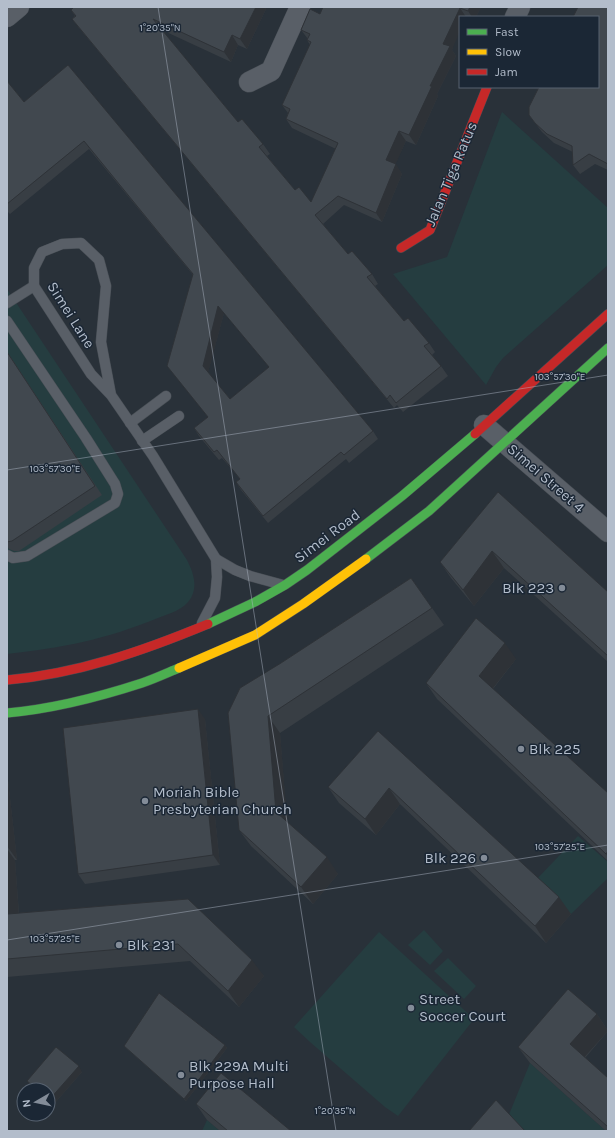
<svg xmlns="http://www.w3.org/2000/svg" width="615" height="1138" font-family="Karla,sans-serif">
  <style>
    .green { fill: #253d40 }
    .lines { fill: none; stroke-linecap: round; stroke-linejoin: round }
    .lane-casing { stroke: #474d54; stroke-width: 11 }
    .street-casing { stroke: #474d54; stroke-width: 21 }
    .fast-casing { stroke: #474d54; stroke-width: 10 }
    .slow-casing { stroke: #474d54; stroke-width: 10 }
    .jam-casing { stroke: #474d54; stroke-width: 10 }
    .lane { stroke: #595f67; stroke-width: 10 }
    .street { stroke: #595f67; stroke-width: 20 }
    .fast { stroke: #4caf50; stroke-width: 9 }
    .slow { stroke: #ffc107; stroke-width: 9 }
    .jam { stroke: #c62828; stroke-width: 9 }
    .wall { fill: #383e44; fill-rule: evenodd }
    .shaded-wall { fill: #2e3237 }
    .building { fill: #41484f; stroke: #2e3237; fill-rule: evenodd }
    .ticks { fill: none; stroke: #b3bdcb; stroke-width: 1; stroke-opacity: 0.45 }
    .poi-dot { fill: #838c98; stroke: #1b2735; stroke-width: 1.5 }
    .labels { text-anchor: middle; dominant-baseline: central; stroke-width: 3; stroke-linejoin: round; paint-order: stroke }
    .street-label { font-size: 15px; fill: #b3bdcb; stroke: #1b2735 }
    .poi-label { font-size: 15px; fill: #b3bdcb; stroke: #1b2735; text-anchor: start }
    .ticks-label { font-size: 10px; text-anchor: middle; fill: #b3bdcb; stroke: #1b2735; stroke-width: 3; stroke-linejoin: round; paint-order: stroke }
  </style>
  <rect width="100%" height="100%" fill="#293139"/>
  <g class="green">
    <polygon points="502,112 608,208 608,265 503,358 496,367 486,385 393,274 447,257"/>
    <path d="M7,289L187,560C193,572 198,585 191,598C184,610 170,613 158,618C107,639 62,648 7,654Z"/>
    <polygon points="578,836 608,862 608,878 571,914 535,881"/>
    <polygon points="424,930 443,951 430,965 408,945"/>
    <polygon points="379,932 474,1019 398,1116 385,1107 310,1042 294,1027"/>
    <polygon points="448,958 476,986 464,999 434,971"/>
    <polygon points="530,1063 606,1131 521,1131 508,1117"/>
    <polygon points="207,1120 220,1131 202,1131"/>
  </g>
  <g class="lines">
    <g class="lane-casing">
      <g id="lane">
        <polyline points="7,303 34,286"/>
        <polyline points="7,321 86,438 115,484 118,494 115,503 27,556 13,558 7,555"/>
        <polyline points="111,395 101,342 106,286 99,260 81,243 62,244 42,252 34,268 34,286 91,374 111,395 153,456 216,559 217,577 215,598 202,623"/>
        <polyline points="130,423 166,396"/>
        <polyline points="142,441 179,416"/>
        <polyline points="216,559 235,570 250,576 283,585"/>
      </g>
    </g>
    <g class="street-casing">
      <g id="street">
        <polyline points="7,17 19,7"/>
        <polyline points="515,17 520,7"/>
        <polyline points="249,82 271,71 300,7"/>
        <polyline points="484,425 608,532"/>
      </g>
    </g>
    <g class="fast-casing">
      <g id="fast">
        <polyline points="366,559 429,511 608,348"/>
        <polyline points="208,624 255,602 285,585 307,570 402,496 475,434"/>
        <path d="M7,713C52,709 99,697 142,683C154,679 167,673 179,668"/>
      </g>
    </g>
    <g class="slow-casing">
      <polyline id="slow" points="179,668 255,635 303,604 366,559"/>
    </g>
    <g class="jam-casing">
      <g id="jam">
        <polyline points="401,248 430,230 487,87"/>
        <polyline points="475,434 608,314"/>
        <path d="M7,680C77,674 143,651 208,624"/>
      </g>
    </g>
    <use href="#lane" class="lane"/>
    <use href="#street" class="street"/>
    <use href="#fast" class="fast"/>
    <use href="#slow" class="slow"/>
    <use href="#jam" class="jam"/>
  </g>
  <g class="wall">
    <polygon points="74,7 265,7 266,9 247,49 238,45 231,62 162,30 238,122 263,144 270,154 267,156 295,190 311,202 336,149 292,128 286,119 288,113 282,105 310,45 307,40 308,39 301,30 320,14 323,7 481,7 476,17 460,17 452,50 456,56 437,94 438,96 416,145 406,141 395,164 402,174 382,222 344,205 323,224 348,254 372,274 378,284 375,286 404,321 429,343 435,352 432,355 441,366 448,376 403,412 397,405 394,408 79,28 72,19 75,16 71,10"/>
    <polygon points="608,7 608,170 595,164 580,174 573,165 573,152 554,143 542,132 529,115"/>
    <path d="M68,65L373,431L378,439L349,463L346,459L268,523L241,490L236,482L240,479L222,458L219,460L199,436L194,428L208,417L173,373L167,366L193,275L89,149L10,214L7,211V81L24,102ZM224,313L269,367L230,399L208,372Z"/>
    <polygon points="7,352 102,495 19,551 14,551 9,549 7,546"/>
    <polygon points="498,492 608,592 608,662 504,568 474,606 451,578 440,562"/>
    <polygon points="411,578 444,625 280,733 287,822 338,874 313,904 251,846 239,830 281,663"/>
    <polygon points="516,659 493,689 608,793 608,861 437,699 426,683"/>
    <polygon points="205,719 220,865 85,884 78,874"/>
    <polygon points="378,731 571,914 546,943 400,804 376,835 339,803 328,787"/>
    <polygon points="7,778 8,780 17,860 15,860 19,913 188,899 264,976 239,1007 190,961 7,977"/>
    <polygon points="597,1014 608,1031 585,1058 608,1078 608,1131 606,1131 530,1063 518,1047"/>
    <polygon points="225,1045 227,1048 186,1101 126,1048 124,1046"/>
    <polygon points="82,1072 53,1105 48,1101 48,1090 35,1090 31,1086 27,1081"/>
    <polygon points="196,1104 291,1131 220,1131 207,1120"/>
  </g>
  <g class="shaded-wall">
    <polygon points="256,7 265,7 266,9 247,49 240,39"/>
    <polygon points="470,7 481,7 476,17 472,17 468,11"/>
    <polygon points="460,8 466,17 460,17 460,31 452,50 456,56 437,94 438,96 416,145 409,135 430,86 443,44"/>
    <polygon points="232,35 238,45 231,62 224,52"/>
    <polygon points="399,131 406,141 393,170 386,160"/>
    <polygon points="396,164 402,174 382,222 376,213"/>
    <polygon points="218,306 224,313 208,373 203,366"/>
    <polygon points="492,551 504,568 474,606 463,590"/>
    <polygon points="505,643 516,659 490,692 479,676"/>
    <polygon points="198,709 205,719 220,865 213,855"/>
    <polygon points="268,716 280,733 288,828 276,812"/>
    <polygon points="7,778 8,780 17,860 7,846"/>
    <polygon points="389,788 400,804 376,835 365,819"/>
    <polygon points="7,849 15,860 20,930 8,914 7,895"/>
    <polygon points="608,851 608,857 606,854"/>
    <polygon points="327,857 338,874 313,904 301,887"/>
    <polygon points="559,897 571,914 546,943 535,926"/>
    <polygon points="252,960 264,976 239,1007 228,991"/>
    <polygon points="597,1014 608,1031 581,1061 570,1044"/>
    <polygon points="225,1045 227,1048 186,1101 184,1099"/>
    <polygon points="79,1066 82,1072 53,1105 49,1100"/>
  </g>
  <g class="building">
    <polygon points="74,7 256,7 240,39 232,35 224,52 153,19 238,122 242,119 263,144 259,147 295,190 299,187 311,202 338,143 286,119 290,109 282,105 311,42 307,40 310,34 301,30 310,9 320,14 323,7 470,7 468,11 460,8 443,44 450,46 430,86 432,86 409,135 399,131 386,160 396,164 376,213 338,196 315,215 348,254 352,251 372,274 367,277 404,321 408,318 429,343 424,346 441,366 396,403 390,395 387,399 72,19 76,16 71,10"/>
    <polygon points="578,7 608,7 608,164 589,154 573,165 572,146 547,134 535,123 529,115 529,107 539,87 598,87 598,17 573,17"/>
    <path d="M68,65L373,431L344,455L341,452L263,516L236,482L240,479L217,450L214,452L194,428L208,417L167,366L193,274L168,244L84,141L7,204V81L24,102ZM218,306L269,367L230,399L203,366Z"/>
    <polygon points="7,352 95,486 12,541 7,542"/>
    <polygon points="498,492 608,592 608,656 492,551 463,590 440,562"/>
    <polygon points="411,578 432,608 268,716 276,812 327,857 301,887 239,830 228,713 240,688 281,663"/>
    <polygon points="476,618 505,643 479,676 608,793 608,851 606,854 426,683"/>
    <polygon points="198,709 213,855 78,874 63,728"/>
    <polygon points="378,731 559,897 535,926 389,788 365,819 328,787"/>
    <polygon points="7,895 8,914 188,899 252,960 228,991 178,944 7,959"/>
    <polygon points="568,989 597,1014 570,1044 608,1078 608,1127 518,1047"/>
    <polygon points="159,993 225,1045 184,1099 124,1046"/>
    <polygon points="56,1047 79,1066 49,1100 48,1099 48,1090 38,1090 27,1081"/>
    <polygon points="221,1073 291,1131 228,1131 196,1104"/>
    <polygon points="496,1100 525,1131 469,1131"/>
  </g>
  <path class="ticks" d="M158,7L336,1131M7,470L608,375M7,940L608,845"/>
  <g class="poi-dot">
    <circle cx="562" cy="588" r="4"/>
    <circle cx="521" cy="749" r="4"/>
    <circle cx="145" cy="801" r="4"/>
    <circle cx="484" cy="858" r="4"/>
    <circle cx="119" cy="945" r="4"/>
    <circle cx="411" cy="1008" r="4"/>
    <circle cx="181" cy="1075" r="4"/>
  </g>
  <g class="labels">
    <g class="street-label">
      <text transform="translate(451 174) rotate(-67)">Jalan Tiga Ratus</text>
      <text transform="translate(71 315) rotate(58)">Simei Lane</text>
      <text transform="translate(546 478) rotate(41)">Simei Street 4</text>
      <text transform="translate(327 536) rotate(-37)">Simei Road</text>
    </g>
    <g class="poi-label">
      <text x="554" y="588" text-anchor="end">Blk 223</text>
      <text x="529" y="749">Blk 225</text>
      <text x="153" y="792">Moriah Bible<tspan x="153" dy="17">Presbyterian Church</tspan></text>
      <text x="476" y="858" text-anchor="end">Blk 226</text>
      <text x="127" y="945">Blk 231</text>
      <text x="419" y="999">Street<tspan x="419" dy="17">Soccer Court</tspan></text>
      <text x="189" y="1066">Blk 229A Multi<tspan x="189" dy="17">Purpose Hall</tspan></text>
    </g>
  </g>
  <g class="ticks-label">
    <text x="160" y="31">1°20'35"N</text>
    <text x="560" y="380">103°57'30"E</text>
    <text x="55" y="472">103°57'30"E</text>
    <text x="560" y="850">103°57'25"E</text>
    <text x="55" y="942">103°57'25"E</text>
    <text x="335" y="1114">1°20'35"N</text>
  </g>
  <rect width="615" height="1138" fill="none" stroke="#b3bdcb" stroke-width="16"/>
  <rect x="459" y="16" width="140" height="72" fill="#1b2735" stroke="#586371"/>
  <rect x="467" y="29" width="20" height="6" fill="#4caf50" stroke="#586371"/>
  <text x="495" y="36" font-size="12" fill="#b3bdcb">Fast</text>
  <rect x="467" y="49" width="20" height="6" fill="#ffc107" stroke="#586371"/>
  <text x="495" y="56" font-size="12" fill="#b3bdcb">Slow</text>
  <rect x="467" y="69" width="20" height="6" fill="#c62828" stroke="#586371"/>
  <text x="495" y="76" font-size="12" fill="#b3bdcb">Jam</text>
  <g transform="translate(36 1102) rotate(261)"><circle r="19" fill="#1b2735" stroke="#586371"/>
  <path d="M0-3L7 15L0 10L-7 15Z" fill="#838c98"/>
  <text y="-6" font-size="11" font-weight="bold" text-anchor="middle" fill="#b3bdcb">N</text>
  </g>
</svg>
